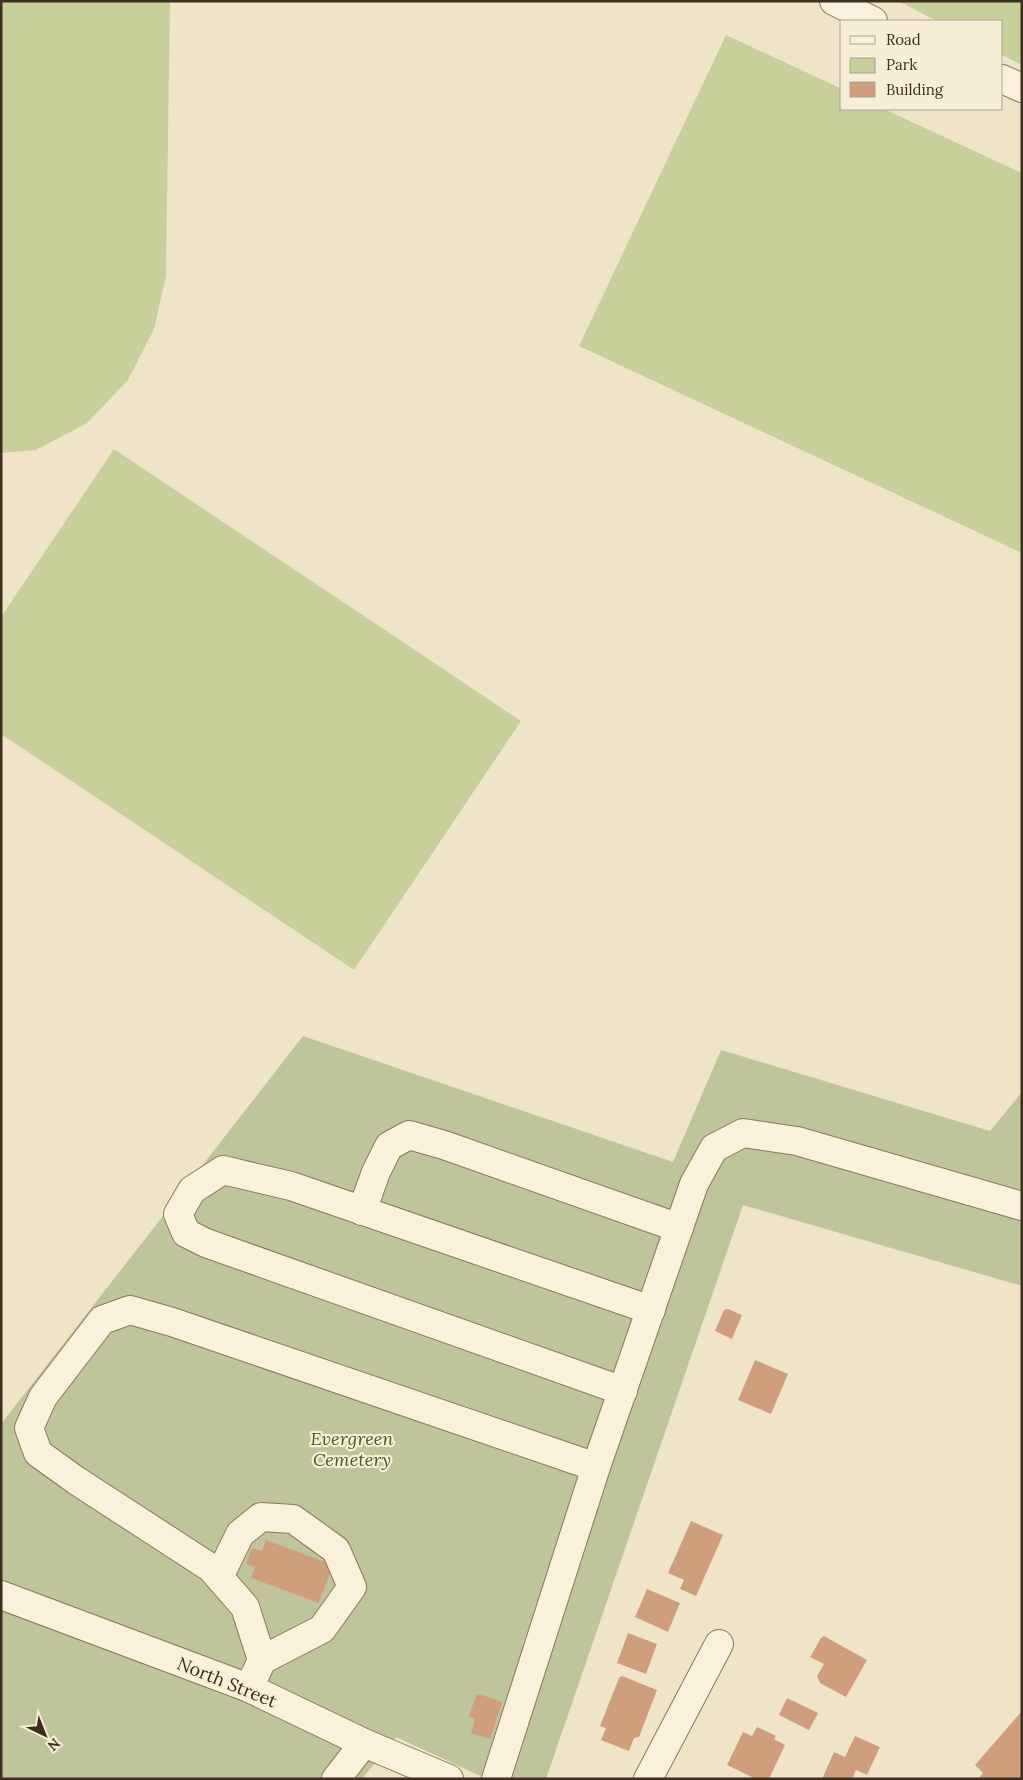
<svg xmlns="http://www.w3.org/2000/svg" width="1023" height="1780" font-family="Lora,serif">
  <style>
    .green { fill: #c9cf9b }
    .cemetery { fill: #bfc49a }
    .building { fill: #cf9f7d }
    .lines { fill: none; stroke-linecap: round; stroke-linejoin: round }
    .minor-casing { stroke: #8d765c; stroke-width: 30 }
    .minor { stroke: #faf1dc; stroke-width: 28 }
    .labels { text-anchor: middle; dominant-baseline: central; stroke-width: 4.5; stroke-linejoin: round; paint-order: stroke }
    .park-label { font-size: 18px; font-style: italic; fill: #4d5a26; stroke: #f7eed8 }
    .street-label { font-size: 18px; fill: #3d2e20; stroke: #f7eed8 }
  </style>
  <rect width="100%" height="100%" fill="#f0e4c8"/>
  <g class="green">
    <polygon points="1,1 170,1 166,276 154,329 128,380 87,423 36,450 1,453"/>
    <polygon points="898,1 1022,1 1022,65 1002,55 1002,21 937,21"/>
    <polygon points="726,35 842,89 842,109 884,109 1022,173 1022,553 579,346"/>
    <polygon points="114,449 521,721 354,970 1,734 1,617"/>
  </g>
  <polygon class="cemetery" points="303,1036 673,1162 721,1050 990,1131 1022,1092 1022,1286 743,1205 546,1779 487,1779 396,1737 362,1779 1,1779 1,1424"/>
  <g class="building">
    <polygon points="728,1309 742,1315 732,1339 715,1331 724,1310"/>
    <polygon points="755,1360 788,1374 771,1414 738,1400"/>
    <polygon points="691,1521 723,1535 696,1596 680,1589 684,1580 668,1573"/>
    <polygon points="266,1540 333,1565 319,1603 251,1578 255,1567 246,1564 252,1548 262,1551"/>
    <polygon points="647,1589 680,1603 668,1632 635,1617"/>
    <polygon points="628,1633 657,1644 646,1674 617,1663"/>
    <polygon points="824,1636 867,1660 846,1697 820,1683 817,1676 824,1664 810,1657 821,1638"/>
    <polygon points="622,1676 657,1690 639,1737 634,1738 629,1751 601,1740 606,1728 600,1726 619,1678"/>
    <polygon points="479,1694 502,1702 490,1739 471,1733 475,1719 469,1716 476,1696"/>
    <polygon points="787,1698 818,1713 809,1730 779,1715"/>
    <polygon points="1022,1711 1022,1779 978,1779 983,1773 975,1765"/>
    <polygon points="757,1727 776,1736 774,1739 785,1745 769,1779 756,1779 727,1765 743,1732 752,1736"/>
    <polygon points="855,1736 880,1747 867,1775 856,1770 852,1779 822,1779 834,1752 845,1757"/>
  </g>
  <g class="lines">
    <g class="minor-casing">
      <g id="minor">
        <polyline points="834,1 873,21"/>
        <polyline points="1002,79 1022,88"/>
        <polyline points="362,1211 376,1172 389,1146 409,1135 444,1145 679,1228"/>
        <polyline points="623,1391 206,1243 186,1233 178,1214 192,1190 223,1170 291,1186 651,1310"/>
        <polyline points="219,1577 240,1534 261,1517 293,1519 336,1550 352,1587 322,1629 262,1660"/>
        <polyline points="1,1595 249,1688 364,1743 449,1779"/>
        <polyline points="249,1688 262,1660 245,1607 211,1568 77,1481 38,1453 29,1428 43,1397 102,1320 130,1310 172,1322 596,1467"/>
        <polyline points="336,1779 364,1743"/>
        <polyline points="496,1779 596,1467 694,1184 714,1148 743,1133 797,1141 1022,1206"/>
        <polyline points="648,1779 719,1644"/>
      </g>
    </g>
    <use href="#minor" class="minor"/>
  </g>
  <g class="labels">
    <g class="park-label">
      <text x="352" y="1438">Evergreen<tspan x="352" dy="21">Cemetery</tspan></text>
    </g>
    <g class="street-label">
      <text transform="translate(227 1682) rotate(22)">North Street</text>
    </g>
  </g>
  <rect width="1023" height="1780" fill="none" stroke="#3d2e20" stroke-width="5"/>
  <rect x="840" y="20" width="162" height="90" fill="#f7eed8" stroke="#ada18e"/>
  <rect x="850" y="36" width="25" height="8" fill="#faf1dc" stroke="#ada18e"/>
  <text x="886" y="45" font-size="15" fill="#3d2e20">Road</text>
  <rect x="850" y="58" width="25" height="15" fill="#c9cf9b" stroke="#ada18e"/>
  <text x="886" y="70" font-size="15" fill="#3d2e20">Park</text>
  <rect x="850" y="82" width="25" height="15" fill="#cf9f7d" stroke="#ada18e"/>
  <text x="886" y="95" font-size="15" fill="#3d2e20">Building</text>
  <g transform="translate(45 1735) rotate(137)" stroke="#f7eed8" stroke-width="4" paint-order="stroke">
  <path d="M0-4L9 19L0 12L-9 19Z" fill="#3d2e20"/>
  <text y="-8" font-size="14" font-weight="bold" text-anchor="middle" fill="#3d2e20">N</text>
  </g>
</svg>
